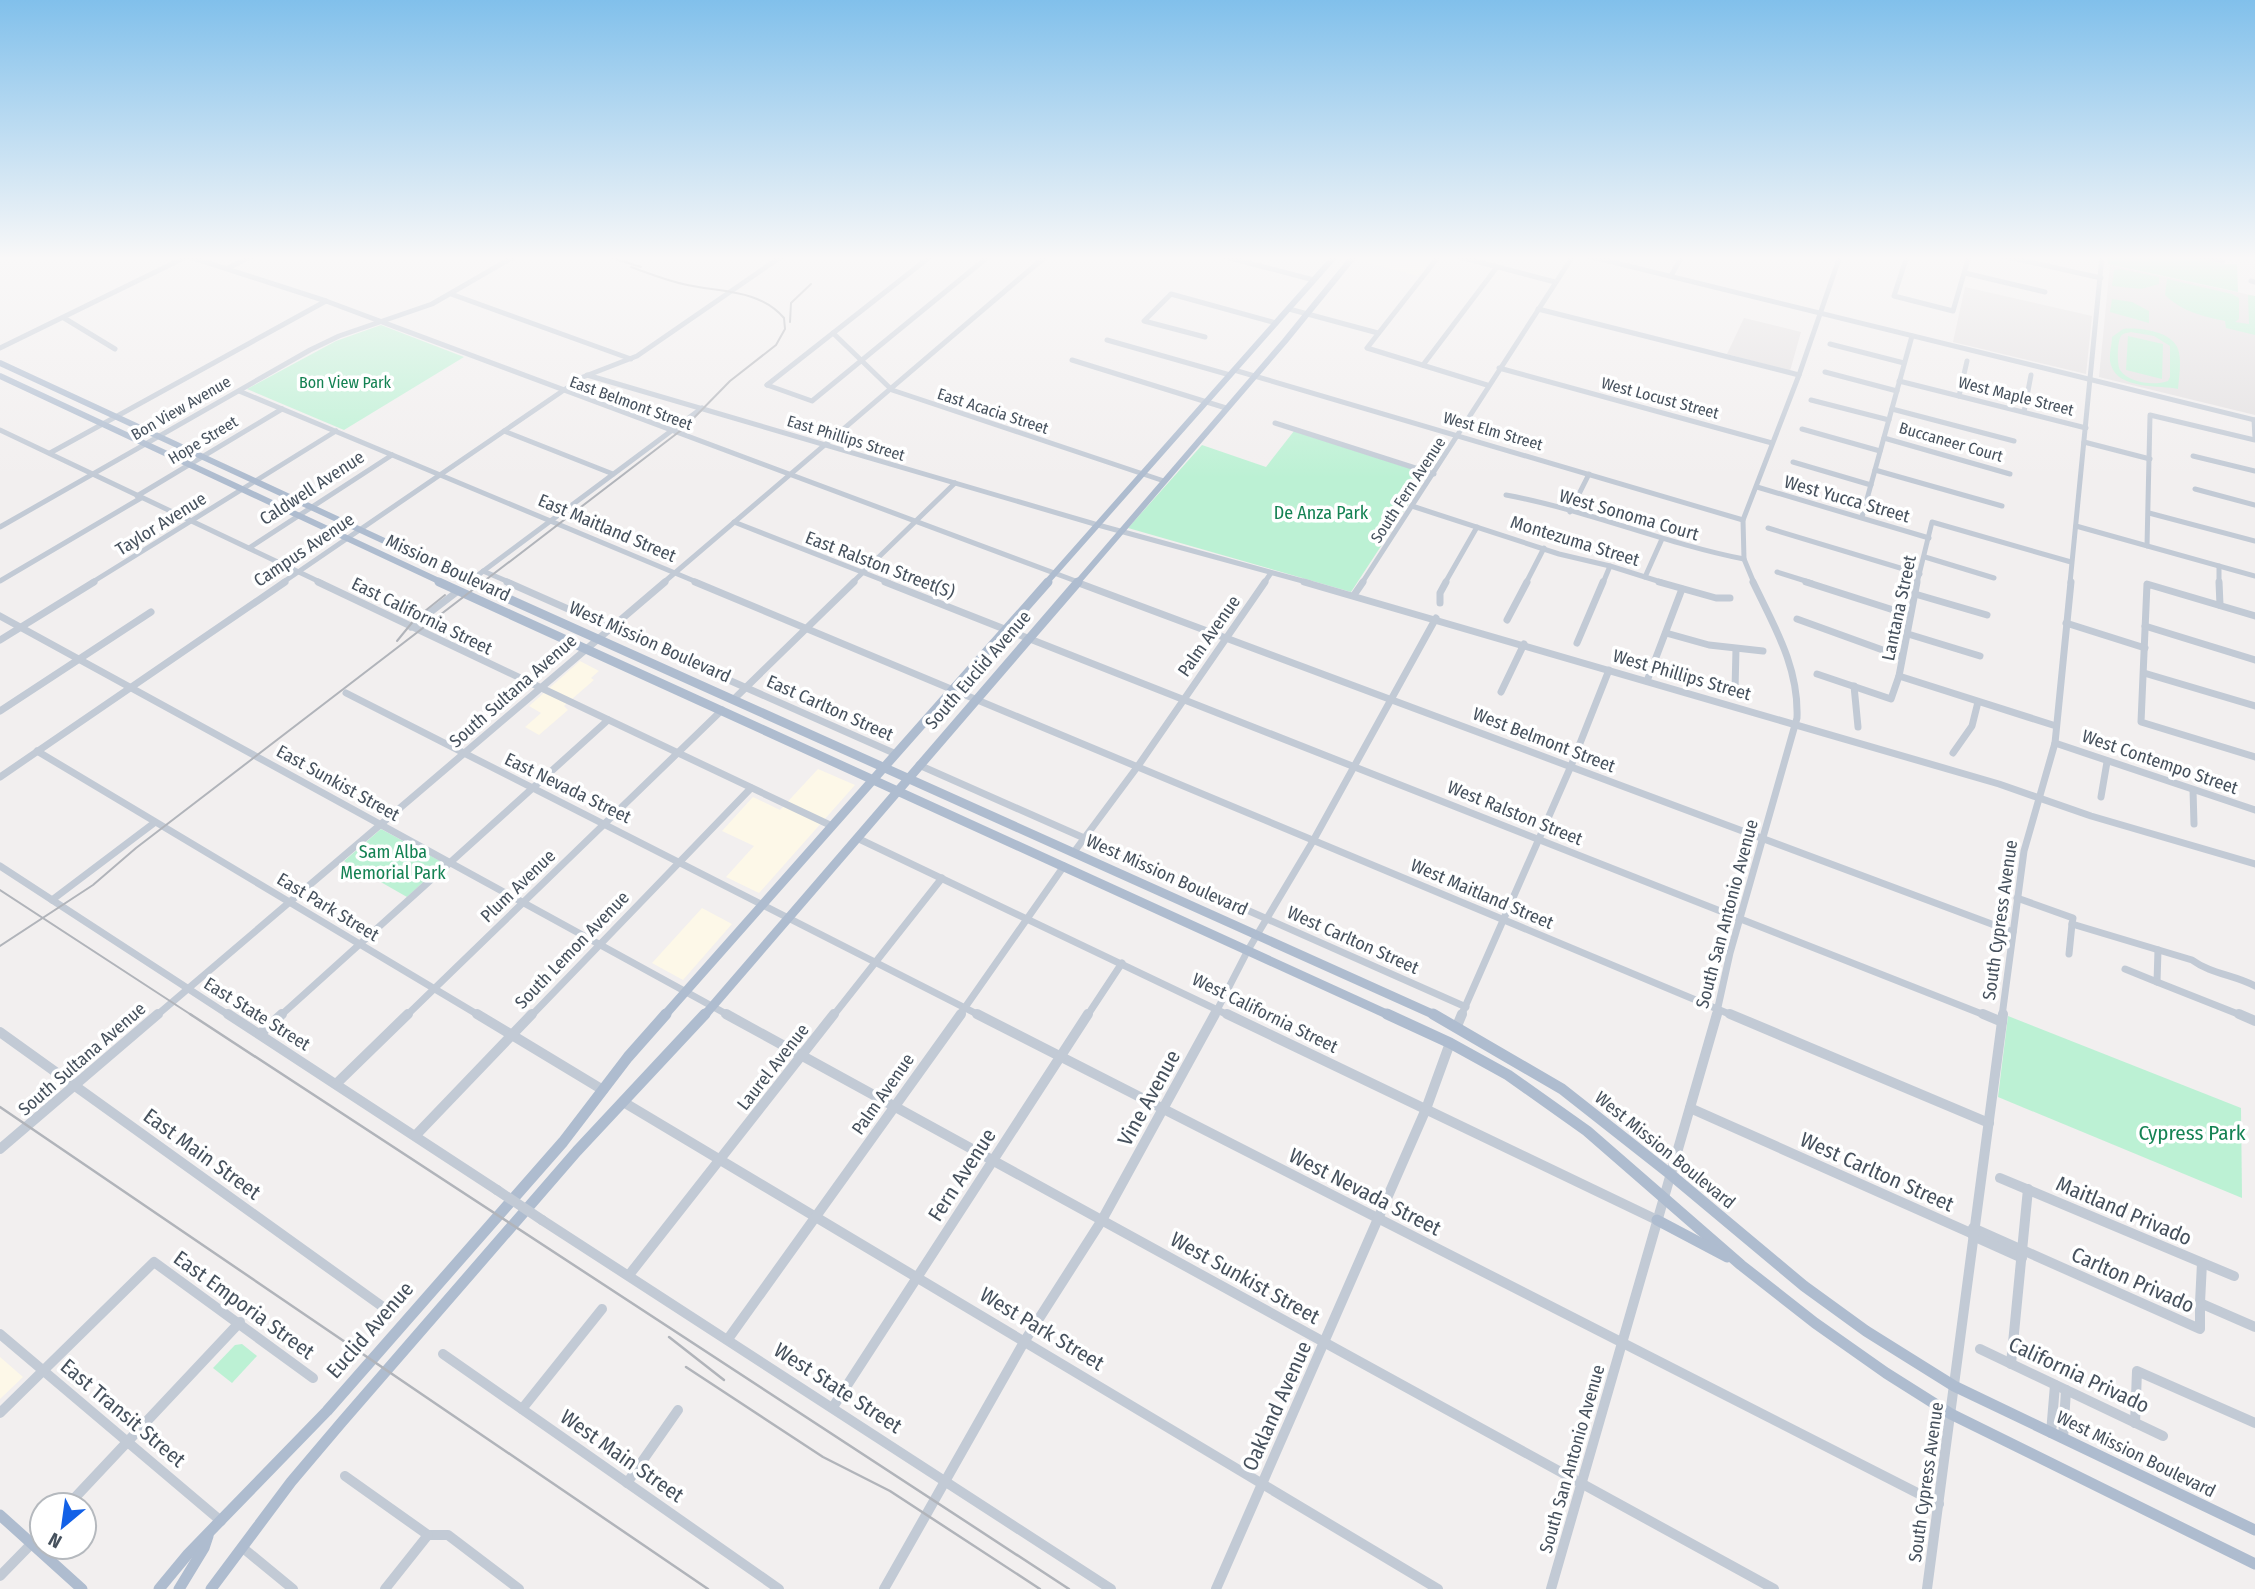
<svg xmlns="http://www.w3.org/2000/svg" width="2255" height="1589" font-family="'Fira Sans Condensed',sans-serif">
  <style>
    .commercial { fill: #fdf8e8 }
    .education { fill: #e3e0e1 }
    .green { fill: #bcf1d4; fill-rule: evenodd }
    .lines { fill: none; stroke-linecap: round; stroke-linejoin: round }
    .minor-far2 { stroke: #c2cad5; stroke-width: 5 }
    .minor-far1 { stroke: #c2cad5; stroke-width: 7 }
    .minor { stroke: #c2cad5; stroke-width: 10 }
    .major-far2 { stroke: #aebccf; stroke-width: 6 }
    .major-far1 { stroke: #aebccf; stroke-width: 9 }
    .major { stroke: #aebccf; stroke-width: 11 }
    .rail-far1 { stroke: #b1b4ba; stroke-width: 2 }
    .rail { stroke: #b1b4ba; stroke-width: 2.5 }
    .minor-bridge { stroke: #c2cad5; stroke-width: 10 }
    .labels { text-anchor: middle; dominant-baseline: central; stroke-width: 7; stroke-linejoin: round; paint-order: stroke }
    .far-park-label { font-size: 16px; fill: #148253; stroke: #fff }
    .far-street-label { font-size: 16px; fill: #46515d; stroke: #fff }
    .street-label { font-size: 18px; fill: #46515d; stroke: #fff }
    .park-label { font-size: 18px; fill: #148253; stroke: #fff }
    .near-street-label { font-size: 21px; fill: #46515d; stroke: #fff }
    .near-park-label { font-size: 21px; fill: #148253; stroke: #fff }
  </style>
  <rect width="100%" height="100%" fill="#f2efef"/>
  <g class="commercial">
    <polygon points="1365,256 1434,256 1418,276 1361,261"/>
    <polygon points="580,661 599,671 591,678 594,680 564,706 568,710 539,735 525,727 541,713 529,706"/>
    <polygon points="818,769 855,785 759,893 726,877 754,846 722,831 753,797 780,810"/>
    <polygon points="702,908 732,924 683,980 652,963"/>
    <polygon points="0,1357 23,1377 0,1399"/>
  </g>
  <g class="education">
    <polygon points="2110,265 2255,296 2255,415 2099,377"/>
    <polygon points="1965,287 2092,316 2086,374 1953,342"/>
    <polygon points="1744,318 1801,332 1790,371 1727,354"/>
  </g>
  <g class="green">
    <polygon points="2109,256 2194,256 2222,264 2237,264 2238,292 2108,264"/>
    <polygon points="2121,269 2159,277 2159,284 2141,289 2112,286 2114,270"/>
    <path d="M2167,279L2232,294L2239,298V319L2235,322L2249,324L2248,295L2255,296V335L2226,328L2225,321C2202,316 2183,312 2165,295Z"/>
    <polygon points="2112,299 2132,302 2149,311 2149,323 2110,312"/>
    <polygon points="381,325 464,357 344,430 247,389 336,341"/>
    <path d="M2123,329C2138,327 2172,331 2178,349C2182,360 2179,378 2178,389C2161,385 2118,390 2111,365C2108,357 2112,345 2112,337ZM2131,332L2154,336L2170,346V377L2168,381C2154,386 2129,383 2120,370C2117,364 2117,342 2121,336C2123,333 2127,333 2131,332Z"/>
    <polygon points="2128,336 2163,344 2162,379 2126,370"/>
    <polygon points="1294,431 1428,474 1351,592 1128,528 1202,445 1266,467"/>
    <polygon points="381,829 444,863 407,897 344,861"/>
    <polygon points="2008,1016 2241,1108 2242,1198 1998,1097"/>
    <polygon points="242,1344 257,1356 232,1383 213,1368 235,1345"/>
  </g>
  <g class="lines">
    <g class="minor-far2">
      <polyline points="187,256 326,301 1081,583"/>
      <polyline points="1222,256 1314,280"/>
      <polyline points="1439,256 1367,348 1487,385"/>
      <polyline points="1456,256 1555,282"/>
      <polyline points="1588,256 2255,420"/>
      <polyline points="1907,256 1894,296 1953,311 1969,256"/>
      <polyline points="2003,256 2101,278"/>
      <polyline points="2200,256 2223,261"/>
      <polyline points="228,268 252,256"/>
      <polyline points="1965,273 2045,292"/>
      <polyline points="1671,276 1682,256"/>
      <polyline points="2251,281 2255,282"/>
      <polyline points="451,294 631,359"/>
      <polyline points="1289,309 1378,333"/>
      <polyline points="1538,309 1799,375"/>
      <polyline points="64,318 115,349"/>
      <polyline points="833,333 892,390 1164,481"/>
      <polyline points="1205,337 1144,321 1171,294 1276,323"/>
      <polyline points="1107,340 1230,375"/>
      <polyline points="1830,344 1904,363"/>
      <polyline points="0,348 188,256"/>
      <polyline points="1072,360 1226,408"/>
      <polyline points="1423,365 1497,267"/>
      <polyline points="1499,368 1772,443"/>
      <polyline points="1234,370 1743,520"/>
      <polyline points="1825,372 1897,391"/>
      <polyline points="587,375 1098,525 1310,583"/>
      <polyline points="1899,381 2086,428"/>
      <polyline points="767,385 812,401 989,256"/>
      <polyline points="767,385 931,256"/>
      <polyline points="239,391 699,583"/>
      <polyline points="1959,396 1967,361"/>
      <polyline points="1811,400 1889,420"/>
      <polyline points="1892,409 2014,441"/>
      <polyline points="2024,412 2031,375"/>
      <polyline points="2254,420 2255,438"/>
      <polyline points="1275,423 1434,474"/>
      <polyline points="1802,429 1880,451"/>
      <polyline points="0,430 322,583"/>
      <polyline points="504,431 613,474"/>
      <polyline points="1884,438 2010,474"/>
      <polyline points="2084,442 2150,459"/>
      <polyline points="50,453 326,301"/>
      <polyline points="2193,456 2255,471"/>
      <polyline points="1793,462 1871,485"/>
      <polyline points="1875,470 2002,506"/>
      <polyline points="1757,487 1929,538"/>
      <polyline points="2195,489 2255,505"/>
      <path d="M1506,495C1587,510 1663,543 1744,559"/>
      <polyline points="137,496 282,409"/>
      <polyline points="1412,506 1559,554 1610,566 1664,583"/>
      <polyline points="1570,512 1589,474"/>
      <polyline points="2149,513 2255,541"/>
      <polyline points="1862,517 1912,336"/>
      <polyline points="734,522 890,583"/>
      <polyline points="2076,526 2255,576"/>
      <polyline points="0,527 310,350 339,336 432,304 515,256"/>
      <polyline points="1768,528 1920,574"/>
      <polyline points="2147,546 2150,415 2255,440"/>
      <polyline points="249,548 392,455"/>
      <polyline points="1925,557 1994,578"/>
      <polyline points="2219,566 2219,583"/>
      <polyline points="483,571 511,583"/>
      <polyline points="1777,572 1812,583"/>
      <polyline points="1645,577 1662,539"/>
      <polyline points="0,581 141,498"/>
      <polyline points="470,581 702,408"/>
      <polyline points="91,583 336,431"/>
      <polyline points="282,583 583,377 637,356 782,256"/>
      <polyline points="663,583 1046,256"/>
      <polyline points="852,583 955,483"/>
      <polyline points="1264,583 1271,573"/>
      <polyline points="1362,583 1573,256"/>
      <polyline points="1445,583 1477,527"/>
      <polyline points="1526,583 1544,548"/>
      <polyline points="1603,583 1610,566"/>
      <polyline points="1754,583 1744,559 1743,520 1799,375 1840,256"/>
      <polyline points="1917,583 1932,522 2071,562"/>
      <polyline points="2070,583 2102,256"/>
    </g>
    <g class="minor-far1">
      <polyline points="318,582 832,826"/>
      <polyline points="507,582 896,754"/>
      <polyline points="695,582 1734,1016"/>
      <polyline points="885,582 1987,1016"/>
      <polyline points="1076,582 2013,932"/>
      <polyline points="1304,582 1999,784 2091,816 2255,864"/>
      <polyline points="1659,582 1716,598 1730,598"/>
      <polyline points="1806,582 1909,615"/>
      <polyline points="2219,582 2220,605"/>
      <polyline points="1915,594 1987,615"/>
      <polyline points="1354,595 1363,582"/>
      <polyline points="1440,603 1440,593 1446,582"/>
      <polyline points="0,616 730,1016"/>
      <polyline points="2255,616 2147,584 2141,722 2255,757"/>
      <polyline points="1797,619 1902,657"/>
      <polyline points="1507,620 1527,582"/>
      <polyline points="2066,623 2145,648"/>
      <polyline points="2145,626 2255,660"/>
      <polyline points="411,627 458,591"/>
      <polyline points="1666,633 1709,645 1763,651"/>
      <polyline points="1908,634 1980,656"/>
      <polyline points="0,640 94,582"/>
      <polyline points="1577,643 1603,582"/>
      <polyline points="2144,673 2255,706"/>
      <polyline points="1817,674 1891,699 1899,676 1917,582"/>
      <polyline points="1899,676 2056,726"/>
      <polyline points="1647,681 1682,589"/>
      <polyline points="1854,686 1858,727"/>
      <polyline points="1735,690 1736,649"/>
      <polyline points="1501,692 1524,644"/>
      <polyline points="346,693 981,1016"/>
      <polyline points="734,699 854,582"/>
      <polyline points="0,711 151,612"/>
      <polyline points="2055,743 2255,810"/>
      <polyline points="37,751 480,1016"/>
      <polyline points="1953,753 1972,726 1978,702"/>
      <polyline points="919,765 1466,1007"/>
      <polyline points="0,777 285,582"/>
      <polyline points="2193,790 2194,824"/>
      <polyline points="2101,797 2107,762"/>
      <polyline points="857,838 1230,1016"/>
      <polyline points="1074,852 1138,766 1265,582"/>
      <polyline points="0,866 230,1016"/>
      <polyline points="2017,898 2073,918 2072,924"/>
      <polyline points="52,900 154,823"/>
      <path d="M2069,954L2072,924L2192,960C2211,974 2235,975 2255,986"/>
      <polyline points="2125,969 2157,982 2158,950"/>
      <polyline points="2157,982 2243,1016"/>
      <polyline points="156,1016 665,582"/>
      <polyline points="280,1016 608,720"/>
      <polyline points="406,1016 722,710"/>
      <polyline points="531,1016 751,788"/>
      <polyline points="833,1016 942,878"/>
      <polyline points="959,1016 1064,866"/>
      <polyline points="1087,1016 1122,963"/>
      <polyline points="1214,1016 1248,950 1313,841 1436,618"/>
      <polyline points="1461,1016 1571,766 1609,670"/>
      <path d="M1716,1016L1730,953L1797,718C1799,667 1774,626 1753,582"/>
      <polyline points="2002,1016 2024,851 2055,743 2071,582"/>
    </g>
    <g class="minor">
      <polyline points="228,1014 497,1190"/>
      <polyline points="477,1014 603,1090"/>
      <polyline points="726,1014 1774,1589"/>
      <polyline points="977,1014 1939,1504"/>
      <polyline points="1227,1014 1657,1220"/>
      <polyline points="1730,1014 1989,1123"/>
      <polyline points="1983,1014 2002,1022"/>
      <polyline points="2239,1014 2255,1021"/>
      <polyline points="1457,1026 1462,1014"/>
      <polyline points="0,1032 383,1307"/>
      <polyline points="260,1034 282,1014"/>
      <polyline points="336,1084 408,1014"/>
      <polyline points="625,1103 1438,1589"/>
      <polyline points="1690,1108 1973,1234"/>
      <polyline points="416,1135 532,1014"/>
      <polyline points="0,1149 158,1014"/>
      <polyline points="2000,1178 2234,1276"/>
      <polyline points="542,1220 1111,1589"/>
      <polyline points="1973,1228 2200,1329 2200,1303 2255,1327"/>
      <polyline points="1973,1236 2022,1258"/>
      <polyline points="629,1275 834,1014"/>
      <polyline points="2200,1303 2202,1263"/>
      <polyline points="0,1334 221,1521"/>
      <polyline points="728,1339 961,1014"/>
      <polyline points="1980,1349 2163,1436"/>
      <polyline points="443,1354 779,1589"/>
      <polyline points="2011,1364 2028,1189"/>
      <polyline points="833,1407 1088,1014"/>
      <polyline points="522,1409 602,1309"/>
      <polyline points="0,1413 154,1262 313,1378"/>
      <polyline points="2135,1423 2137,1371 2255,1423"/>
      <polyline points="2051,1433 2055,1385"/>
      <polyline points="2063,1438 2066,1390"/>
      <polyline points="345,1476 428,1535 448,1535 519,1589"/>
      <polyline points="627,1483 678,1410"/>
      <polyline points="68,1505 240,1322"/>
      <polyline points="243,1548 293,1589"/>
      <polyline points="0,1576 42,1533"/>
      <polyline points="385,1589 428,1535"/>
      <polyline points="884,1589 1024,1342 1102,1220 1215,1014"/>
      <polyline points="1216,1589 1426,1109 1450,1043"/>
      <polyline points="1551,1589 1717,1014"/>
      <polyline points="1927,1589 2003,1014"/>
    </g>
    <g class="major-far2">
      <polyline points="0,363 475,583"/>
      <polyline points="0,376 443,583"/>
      <polyline points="1046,583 1335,256"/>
      <polyline points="1077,583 1285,341 1354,256"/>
    </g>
    <g class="major-far1">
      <polyline points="439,582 1391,1016"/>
      <polyline points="471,582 1437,1016"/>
      <polyline points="664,1016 1048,582"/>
      <polyline points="704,1016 1078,582"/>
    </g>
    <g class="major">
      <polyline points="1387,1014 1450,1043 1508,1075 1587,1131 1741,1265 1815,1323 1886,1373 1951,1414 2255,1564"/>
      <polyline points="1433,1014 1562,1089 1670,1174 1804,1286 1866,1331 1954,1386 2255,1530"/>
      <polyline points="1657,1220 1727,1257"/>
      <polyline points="0,1515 82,1589"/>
      <polyline points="159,1589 188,1554 327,1411 563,1142 628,1057 666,1014"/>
      <polyline points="179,1589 204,1548 208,1536"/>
      <polyline points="211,1589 291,1482 341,1423 577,1151 705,1014"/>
    </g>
    <g class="rail-far1">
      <polyline points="606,256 641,267"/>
      <polyline points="790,322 791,303 811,284"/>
      <polyline points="397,641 415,619 445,595"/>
      <polyline points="0,890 193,1016"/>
      <path d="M0,946L93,885L136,848L684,428L730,381L776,345L785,329L784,318C758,288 719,293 683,284C665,280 648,273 631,267"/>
    </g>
    <g class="rail">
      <polyline points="190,1014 1069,1589"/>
      <polyline points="0,1107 708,1589"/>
      <polyline points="669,1337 724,1380"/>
      <polyline points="686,1367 823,1457 890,1491 1040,1589"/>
    </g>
    <polyline class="minor-bridge" points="497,1190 542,1220"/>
  </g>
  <linearGradient id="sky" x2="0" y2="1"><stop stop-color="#81c0eb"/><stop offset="0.54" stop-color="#f9f8f8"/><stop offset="1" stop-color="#f9f8f8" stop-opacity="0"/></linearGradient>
  <rect width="2255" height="478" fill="url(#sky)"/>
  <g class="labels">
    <g class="far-park-label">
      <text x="345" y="382">Bon View Park</text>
    </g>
    <g class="far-street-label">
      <text transform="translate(2016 396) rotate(14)">West Maple Street</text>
      <text transform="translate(1660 398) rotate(15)">West Locust Street</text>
      <text transform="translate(631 403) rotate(20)">East Belmont Street</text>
      <text transform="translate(181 408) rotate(-30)">Bon View Avenue</text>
      <text transform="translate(993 411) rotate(18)">East Acacia Street</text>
      <text transform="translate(1493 431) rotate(16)">West Elm Street</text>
      <text transform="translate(846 438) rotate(17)">East Phillips Street</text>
      <text transform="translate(203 440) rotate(-31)">Hope Street</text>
      <text transform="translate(1951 442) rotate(16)">Buccaneer Court</text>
      <text transform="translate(1408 490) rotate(-57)">South Fern Avenue</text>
    </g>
    <g class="street-label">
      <text transform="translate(312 488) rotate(-33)">Caldwell Avenue</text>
      <text transform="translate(1847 499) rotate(16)">West Yucca Street</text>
      <text transform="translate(1629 515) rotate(16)">West Sonoma Court</text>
      <text transform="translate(161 524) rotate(-32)">Taylor Avenue</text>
      <text transform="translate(607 528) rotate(23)">East Maitland Street</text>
      <text transform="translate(1575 541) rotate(17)">Montezuma Street</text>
      <text transform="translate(304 550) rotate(-34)">Campus Avenue</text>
      <text transform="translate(880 565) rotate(21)">East Ralston Street(S)</text>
      <text transform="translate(448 568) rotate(25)">Mission Boulevard</text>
      <text transform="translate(1899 608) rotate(-78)">Lantana Street</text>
      <text transform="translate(422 616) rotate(26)">East California Street</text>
      <text transform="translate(1209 636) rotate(-55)">Palm Avenue</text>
      <text transform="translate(650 642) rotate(24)">West Mission Boulevard</text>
      <text transform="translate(978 670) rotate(-49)">South Euclid Avenue</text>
      <text transform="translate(1682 675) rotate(16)">West Phillips Street</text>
      <text transform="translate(513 691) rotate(-41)">South Sultana Avenue</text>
      <text transform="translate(830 708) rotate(24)">East Carlton Street</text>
      <text transform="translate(1544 740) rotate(21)">West Belmont Street</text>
      <text transform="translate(2160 762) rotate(19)">West Contempo Street</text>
      <text transform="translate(338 783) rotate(29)">East Sunkist Street</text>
      <text transform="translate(568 788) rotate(26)">East Nevada Street</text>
      <text transform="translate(1515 813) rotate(22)">West Ralston Street</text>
      <text transform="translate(1167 875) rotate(24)">West Mission Boulevard</text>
      <text transform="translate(518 886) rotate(-44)">Plum Avenue</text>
      <text transform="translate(1482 894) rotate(23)">West Maitland Street</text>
      <text transform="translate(328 907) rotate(31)">East Park Street</text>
      <text transform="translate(1727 914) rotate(-75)">South San Antonio Avenue</text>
      <text transform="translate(2000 920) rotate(-82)">South Cypress Avenue</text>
      <text transform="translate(1353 940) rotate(24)">West Carlton Street</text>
      <text transform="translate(572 950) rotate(-46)">South Lemon Avenue</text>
      <text transform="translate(1265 1013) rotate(26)">West California Street</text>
      <text transform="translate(257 1014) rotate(32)">East State Street</text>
      <text transform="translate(82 1059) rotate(-41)">South Sultana Avenue</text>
      <text transform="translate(773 1067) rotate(-52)">Laurel Avenue</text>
      <text transform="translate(883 1094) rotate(-55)">Palm Avenue</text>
      <text transform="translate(1665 1150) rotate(39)">West Mission Boulevard</text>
      <text transform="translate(2136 1454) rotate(26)">West Mission Boulevard</text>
      <text transform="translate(1572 1459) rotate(-74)">South San Antonio Avenue</text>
      <text transform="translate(1926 1482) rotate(-82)">South Cypress Avenue</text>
    </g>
    <g class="park-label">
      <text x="1321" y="513">De Anza Park</text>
      <text x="393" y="852">Sam Alba<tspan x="393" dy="21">Memorial Park</tspan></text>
    </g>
    <g class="near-street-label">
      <text transform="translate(1149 1098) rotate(-61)">Vine Avenue</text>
      <text transform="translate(202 1154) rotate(36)">East Main Street</text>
      <text transform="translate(1877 1172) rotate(24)">West Carlton Street</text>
      <text transform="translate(962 1175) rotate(-57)">Fern Avenue</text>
      <text transform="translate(1365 1192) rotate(27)">West Nevada Street</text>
      <text transform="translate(2124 1211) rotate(23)">Maitland Privado</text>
      <text transform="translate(1245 1278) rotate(29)">West Sunkist Street</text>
      <text transform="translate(2133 1280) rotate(24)">Carlton Privado</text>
      <text transform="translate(244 1305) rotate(36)">East Emporia Street</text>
      <text transform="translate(1042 1329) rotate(31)">West Park Street</text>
      <text transform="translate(370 1330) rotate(-49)">Euclid Avenue</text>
      <text transform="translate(2079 1375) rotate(25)">California Privado</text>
      <text transform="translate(838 1388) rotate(33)">West State Street</text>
      <text transform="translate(1277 1406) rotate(-66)">Oakland Avenue</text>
      <text transform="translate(123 1413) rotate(40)">East Transit Street</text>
      <text transform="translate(622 1456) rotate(35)">West Main Street</text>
    </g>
    <g class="near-park-label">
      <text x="2192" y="1133">Cypress Park</text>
    </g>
  </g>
  <g transform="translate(63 1526) rotate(209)"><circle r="33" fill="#ffffff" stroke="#b5b9be" stroke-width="2"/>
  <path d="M0-5L12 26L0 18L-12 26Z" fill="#1361e7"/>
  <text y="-10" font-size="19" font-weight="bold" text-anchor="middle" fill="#46515d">N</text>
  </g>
</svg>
